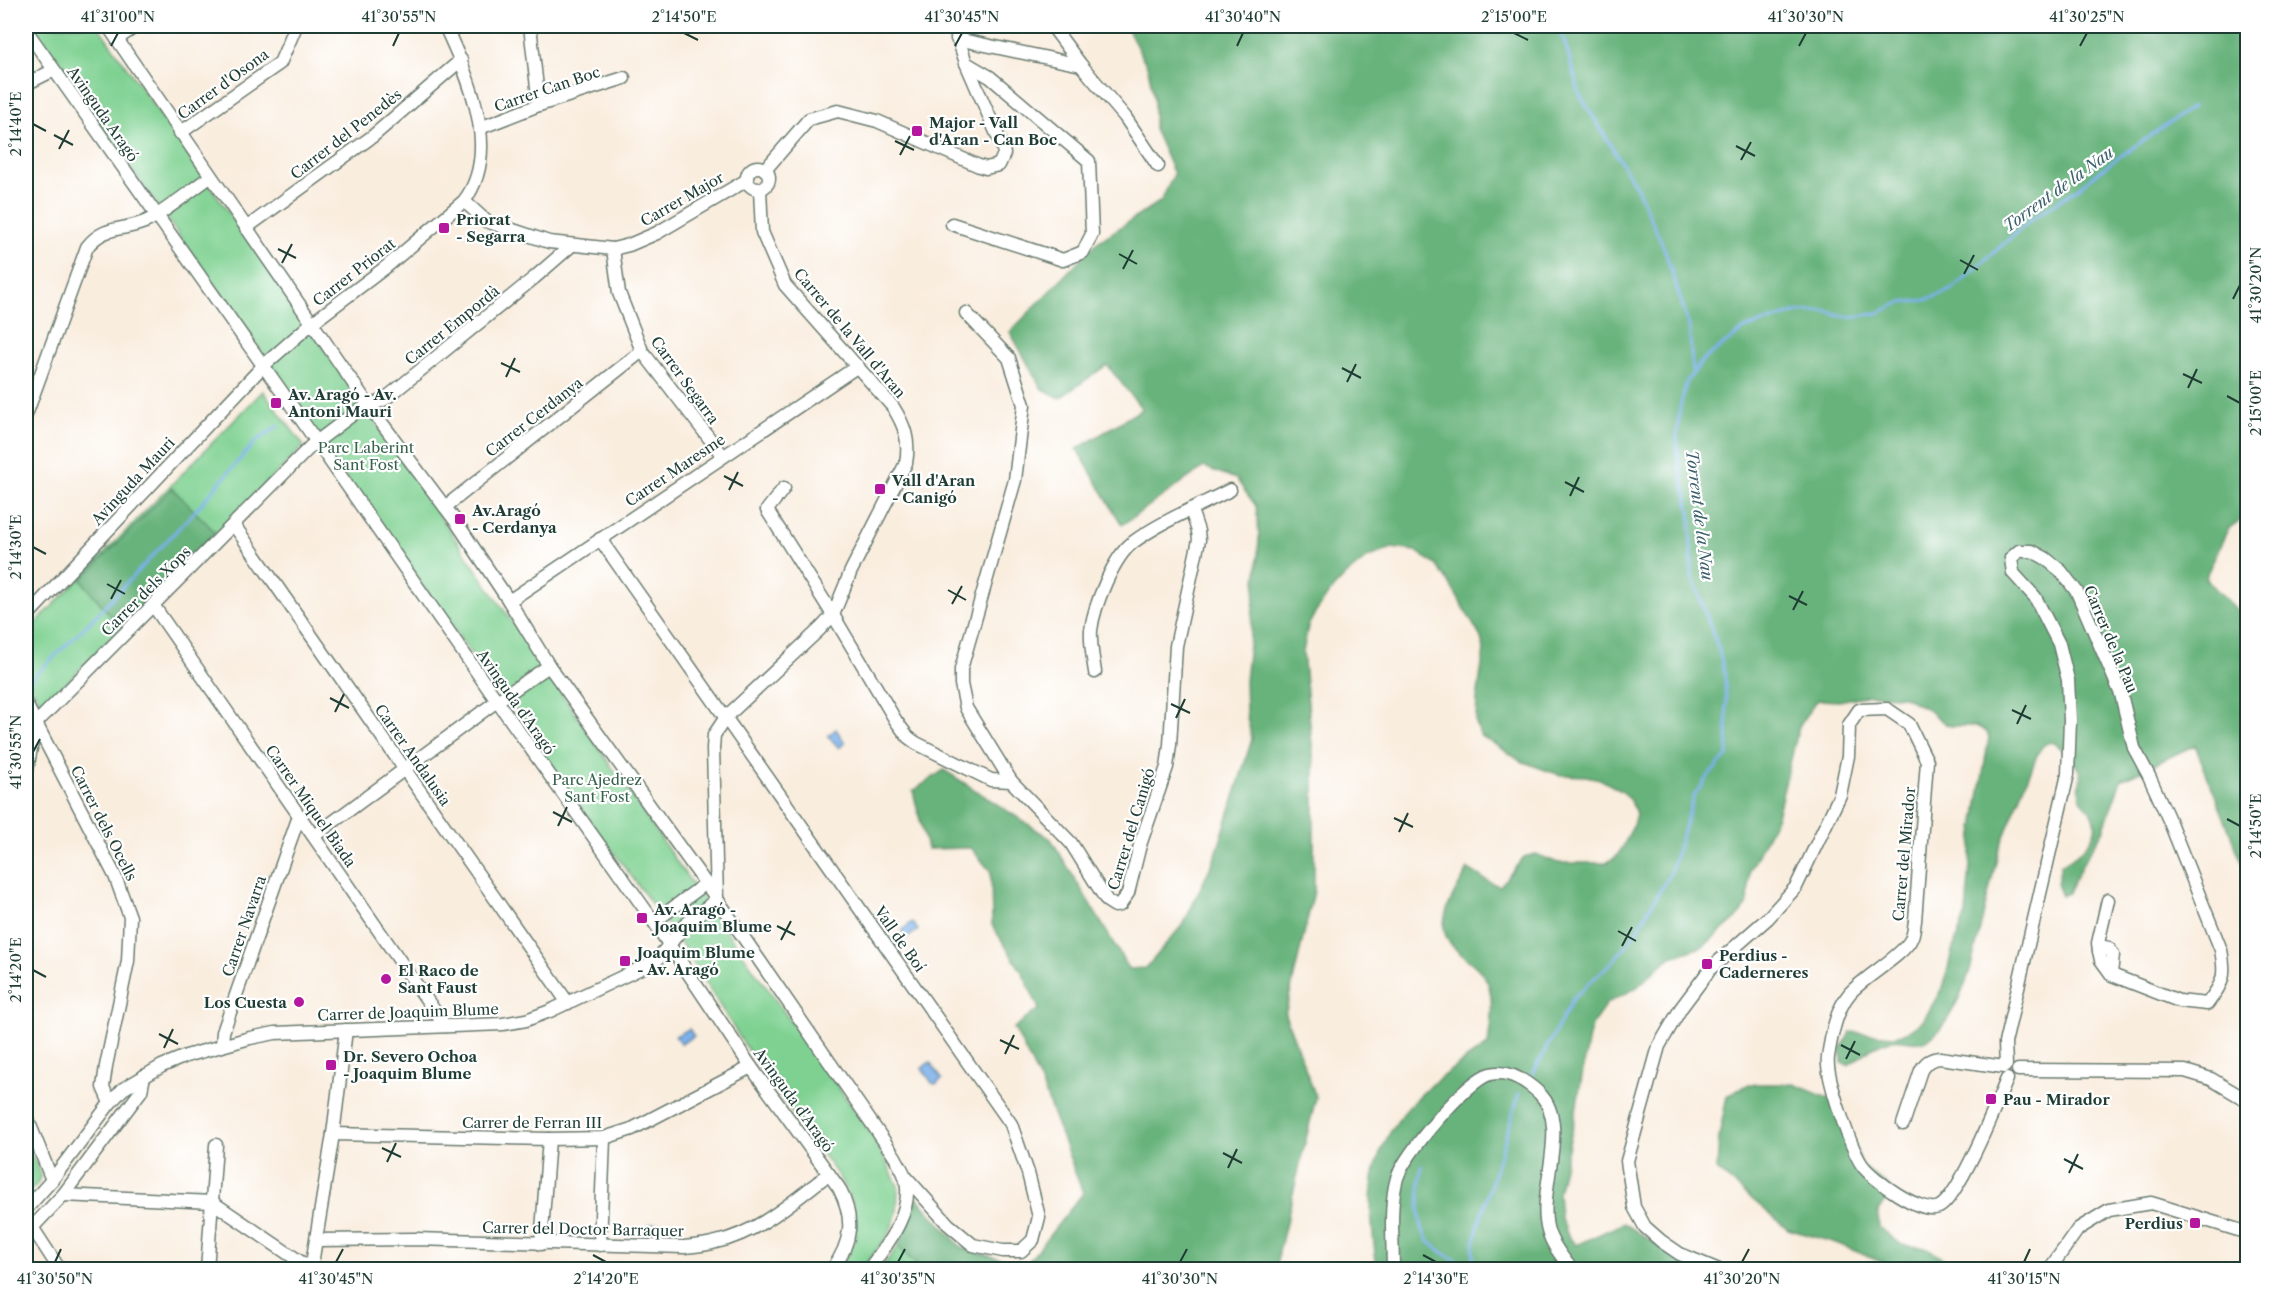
<svg xmlns="http://www.w3.org/2000/svg" width="2273" height="1295" font-family="'Libre Caslon Text',serif">
  <style>
    .green { fill: #7fd192; stroke: #4f8763; stroke-width: 1.5 }
    .forest { fill: #67b37c; stroke: #437858; stroke-width: 1.5 }
    .water { fill: #7db1ea; stroke: #4e778f; stroke-width: 1.5 }
    .lines { fill: none; stroke-linecap: round; stroke-linejoin: round }
    .stream { stroke: #7db1ea; stroke-width: 3 }
    .minor-casing { stroke: #6b7b70; stroke-width: 15 }
    .minor { stroke: #fff; stroke-width: 12 }
    .ticks { fill: none; stroke: #1f3d34; stroke-width: 2 }
    .poi-dot { fill: #b5179e; stroke: #fff; stroke-width: 2 }
    .labels { text-anchor: middle; dominant-baseline: central; stroke-width: 4.5; stroke-linejoin: round; paint-order: stroke }
    .street-label { font-size: 15px; fill: #1f3d34; stroke: #fff }
    .poi-label { font-size: 15px; font-weight: bold; fill: #1f3d34; stroke: #fff; text-anchor: start }
    .park-label { font-size: 15px; fill: #37624c; stroke: #fff }
    .water-label { font-size: 16px; font-style: italic; fill: #3b606b; stroke: #fff }
    .neatline { fill: none; stroke: #1f3d34; stroke-width: 2 }
    .ticks-label { font-size: 15px; text-anchor: middle; fill: #1f3d34 }
  </style>
  <rect width="100%" height="100%" fill="#fff"/>
  <filter id="ink" filterUnits="userSpaceOnUse"><feTurbulence type="fractalNoise" baseFrequency=".0167" numOctaves="2"/><feDisplacementMap in="SourceGraphic" scale="12" xChannelSelector="R" yChannelSelector="G"/><feConvolveMatrix kernelMatrix="1 2 1 2 8 2 1 2 1" color-interpolation-filters="sRGB"/></filter>
  <filter id="wash" filterUnits="userSpaceOnUse"><feTurbulence type="fractalNoise" baseFrequency=".008" numOctaves="4" result="noise"/><feDisplacementMap in="SourceGraphic" scale="24" xChannelSelector="R" yChannelSelector="G"/><feGaussianBlur stdDeviation="1.35" result="paint"/><feColorMatrix in="noise" values="0 0 0 0 0 0 0 0 0 0 0 0 0 0 0 0 0 1.4 0 .05"/><feComposite in="paint" operator="in"/></filter>
  <g filter="url(#wash)">
    <rect width="100%" height="100%" fill="#f9edde"/>
    <g class="green">
      <polygon points="30,26 98,26 347,381 681,868 873,1136 898,1186 897,1212 889,1234 862,1269 838,1269 855,1241 854,1205 837,1174 757,1065 680,942 555,773 524,718 498,692 298,410 264,355"/>
      <polygon points="263,391 304,446 42,707 26,676 26,633"/>
      <polygon points="26,1142 41,1174 38,1183 26,1195"/>
      <polygon points="898,1246 920,1269 880,1270"/>
    </g>
    <g class="forest">
      <path d="M1126,26H2247V515L2228,529L2205,578L2247,620V875L2195,745L2121,780L2103,831L2085,859L2068,893L2062,896L2057,884L2061,865C2076,856 2104,837 2093,815C2090,808 2081,804 2080,796C2078,788 2082,780 2080,773C2078,767 2073,762 2069,757C2059,745 2049,733 2038,753L1999,849L1971,967C1965,987 1946,1034 1924,1041C1912,1044 1899,1036 1887,1041C1871,1046 1862,1057 1848,1065L1842,1063L1841,1050L1850,1032L1894,1036L1906,1033L1923,1021L1944,985L1952,951L1966,914L1972,840L1989,737L1986,731L1976,726H1951L1946,724L1925,708L1902,696L1870,695L1839,701L1819,700L1814,703L1799,727L1777,816L1750,871L1748,901L1742,913L1704,946L1669,958L1635,989L1607,1003L1593,1023L1589,1036L1574,1122L1558,1193L1560,1216L1569,1237L1576,1245L1624,1223L1695,1269H1377C1374,1243 1369,1213 1372,1186C1380,1118 1434,1079 1488,1045C1490,1025 1495,999 1487,981C1477,959 1442,950 1444,924C1445,905 1460,885 1468,869C1480,875 1487,883 1500,886L1524,857L1536,854L1558,863H1606L1616,857L1623,847L1633,825L1636,814L1631,801L1623,792L1600,779L1586,776L1561,775L1548,771L1521,761L1480,735L1476,723L1477,699L1484,650L1481,638L1451,586L1437,566L1416,551L1392,548L1367,558L1346,575L1329,593L1314,615L1308,626L1303,652L1314,765V891L1285,1015L1316,1097L1275,1269H920L898,1246L916,1197L962,1248L1025,1266L1083,1193L1042,1085L1014,1028L1039,1009L1022,972L992,925L991,872L971,848L927,849L913,791L944,770L1051,839L1129,969L1146,968L1184,923L1216,855L1252,739L1246,713L1245,681L1257,572L1259,537L1256,506L1236,479L1204,467L1122,525L1077,449L1142,409L1107,365L1060,398L1042,389L1010,332L1096,243L1161,201L1174,174L1154,129V99L1148,68Z"/>
      <polygon points="172,488 215,532 120,627 81,580"/>
      <polygon points="1749,1084 1794,1084 1835,1101 1863,1166 1892,1190 1878,1211 1879,1227 1902,1245 1928,1248 1945,1261 1944,1269 1898,1269 1836,1243 1788,1229 1717,1170 1719,1136 1727,1096"/>
    </g>
    <g class="water">
      <polygon points="836,729 845,743 839,748 828,736"/>
      <polygon points="912,922 918,930 907,938 902,935 902,930"/>
      <polygon points="689,1029 694,1036 681,1044 675,1036"/>
      <polygon points="930,1062 942,1079 936,1084 932,1083 922,1068"/>
      <polygon points="667,1223 671,1229 667,1235 650,1234 650,1224"/>
    </g>
    <g class="lines">
      <g class="stream">
        <polyline points="1556,26 1564,40 1580,95 1637,188 1664,248 1689,326 1693,374"/>
        <polyline points="26,684 88,624 195,511 255,442 278,426"/>
        <polyline points="1532,1075 1574,997 1613,961 1630,941 1670,874 1694,796 1709,775 1728,755 1725,676 1719,650 1692,576 1690,512 1678,460 1677,433 1680,407 1687,381 1703,360 1746,328 1798,312 1824,311 1848,317 1876,314 1900,303 1926,300 1951,290 2033,218 2077,189 2099,171 2192,107"/>
        <path d="M1422,1166C1420,1187 1414,1224 1429,1241C1439,1253 1459,1261 1473,1270"/>
        <polyline points="1473,1270 1473,1249 1479,1223 1519,1094"/>
      </g>
    </g>
  </g>
  <g filter="url(#ink)">
    <g class="lines">
      <g class="minor-casing">
        <g id="minor">
          <path d="M108,26L369,406L457,523L509,601L549,666L717,899L895,1157C898,1163 902,1169 904,1174C917,1208 887,1245 868,1270"/>
          <polyline points="530,26 539,105"/>
          <polyline points="1052,26 1081,65"/>
          <path d="M26,30L296,412L497,701L654,922L751,1067L839,1188C855,1219 852,1242 832,1270"/>
          <polyline points="117,39 136,26"/>
          <polyline points="957,39 1081,65 1125,117 1158,166"/>
          <polyline points="26,84 54,70"/>
          <polyline points="480,128 539,105 624,78"/>
          <polyline points="180,133 280,63 296,26"/>
          <circle cx="758" cy="178" r="11"/>
          <polyline points="765,170 809,119 838,111 877,121 979,166 986,168 999,165 1004,154 1003,148 966,63 954,26"/>
          <polyline points="464,201 486,221 549,242 613,249 629,245 657,233 747,180"/>
          <polyline points="952,224 1063,260 1083,252 1092,234 1089,161 990,77 966,63"/>
          <polyline points="246,228 373,136 461,60"/>
          <polyline points="613,249 619,293 642,351 723,456"/>
          <polyline points="966,313 1009,358 1024,405 1015,480 961,669 961,684 966,708 1011,781"/>
          <path d="M26,415L87,247C106,223 126,232 149,220C170,208 190,191 210,177"/>
          <polyline points="784,488 767,510 833,615 896,721 908,737 916,743 991,780 1011,781 1071,843 1107,901 1115,906 1120,905 1128,893 1140,845 1167,767 1170,745 1176,646 1199,540 1198,531 1191,510"/>
          <polyline points="445,507 642,351"/>
          <polyline points="234,525 568,1003"/>
          <polyline points="600,539 1011,1124 1028,1173 1039,1217 1033,1240 1021,1251 1003,1251 973,1245 948,1224 905,1176"/>
          <polyline points="509,601 858,366"/>
          <polyline points="153,605 445,1026"/>
          <path d="M26,617L263,366L312,323L386,267L464,201C502,151 468,76 445,26"/>
          <path d="M1095,672C1093,658 1090,644 1091,630C1094,606 1113,558 1132,543C1160,522 1199,506 1230,490"/>
          <polyline points="26,704 115,876 130,917 128,961 106,1066 103,1087 110,1103"/>
          <polyline points="26,777 35,724 311,446 356,412 385,399 534,278 572,245"/>
          <polyline points="314,836 497,701 549,666"/>
          <path d="M717,899L713,748L714,735L726,717L820,629L833,615L851,571L906,463C910,441 905,426 893,407L785,285L762,232L760,189"/>
          <polyline points="654,922 705,884"/>
          <polyline points="2099,951 2098,943 2108,900"/>
          <polyline points="222,1046 223,1032 299,816"/>
          <path d="M2006,1065L2005,1043L2068,774L2070,720L2068,680L2059,644L2035,597L2013,573L2011,558L2019,551H2032L2045,558L2061,571L2077,592L2121,694L2134,748L2149,776L2169,820L2221,950C2226,976 2224,982 2207,1004L2179,1001L2112,975L2101,960L2099,951L2104,947L2109,948L2113,955L2111,974"/>
          <polyline points="2018,1070 2185,1071 2211,1079 2248,1101"/>
          <polyline points="26,1115 52,1180"/>
          <path d="M1903,1124L1921,1070C1926,1062 1930,1059 1940,1058L2004,1067"/>
          <polyline points="333,1134 549,1139 604,1138 632,1129 751,1067"/>
          <polyline points="63,1195 212,1202 311,1269"/>
          <polyline points="26,1209 52,1180 110,1103 123,1089 162,1066 186,1056 250,1038 275,1033 503,1024 526,1020 550,1011 656,961 685,925 717,899"/>
          <polyline points="32,1227 60,1270"/>
          <polyline points="26,1234 63,1195 141,1091 144,1076"/>
          <path d="M317,1240L416,1239L684,1247C694,1246 706,1245 716,1242C759,1233 795,1199 829,1174"/>
          <polyline points="541,1244 549,1139"/>
          <polyline points="600,1245 604,1138"/>
          <polyline points="207,1270 216,1145"/>
          <polyline points="311,1270 333,1134 346,1030"/>
          <path d="M1393,1270C1393,1240 1389,1206 1397,1178C1404,1155 1467,1080 1490,1074C1509,1069 1526,1081 1539,1093C1572,1125 1536,1190 1548,1231C1552,1245 1563,1258 1572,1270"/>
          <path d="M1719,1270L1680,1254L1661,1241L1645,1227L1634,1207L1627,1161L1659,1046L1681,1008L1711,968L1768,918L1796,887L1840,795L1848,756L1849,725L1859,710L1887,709L1909,724L1927,761L1915,921C1914,926 1914,934 1911,939C1905,954 1863,978 1850,993C1836,1009 1831,1037 1828,1057C1825,1075 1851,1149 1862,1165C1872,1179 1921,1215 1939,1207C1959,1197 1997,1103 2007,1079"/>
          <polyline points="2049,1270 2078,1229 2109,1210 2151,1203 2248,1233"/>
        </g>
      </g>
      <use href="#minor" class="minor"/>
    </g>
  </g>
  <path class="ticks" d="M684,33L698,40M1514,33L1528,40M111,46L118,33M393,46L399,33M955,46L962,33M1237,46L1243,33M1799,46L1806,33M2080,46L2087,33M33,124L46,131M54,135L73,145M895,141L914,150M1736,146L1755,156M59,149L69,130M900,155L910,136M1741,160L1751,142M278,249L296,258M1119,254L1137,264M1960,260L1978,270M282,263L292,244M1123,269L1133,250M1964,274L1974,255M2233,299L2240,285M501,363L520,372M1342,368L1361,378M2183,374L2202,383M506,377L515,358M1347,382L1356,364M2188,388L2197,369M2227,396L2240,403M724,476L743,486M1565,482L1584,492M729,490L738,472M1570,496L1579,477M33,547L46,554M107,584L125,594M948,590L966,600M1789,596L1807,605M111,599L121,580M952,604L962,586M1793,610L1803,591M330,698L349,708M1171,704L1190,713M2012,710L2031,719M335,712L344,694M1176,718L1185,699M2017,724L2026,705M33,752L40,739M553,812L572,822M1394,818L1413,827M2227,819L2240,826M558,826L567,807M1399,832L1408,813M777,926L795,935M1618,931L1636,941M781,940L791,921M1622,946L1632,927M33,970L46,977M159,1034L178,1044M1000,1040L1019,1049M1841,1045L1860,1055M164,1048L173,1029M1005,1054L1014,1035M1846,1059L1855,1041M382,1148L401,1157M1223,1153L1242,1163M2064,1159L2083,1169M387,1162L396,1143M1228,1168L1237,1149M2069,1173L2078,1154M593,1255L606,1262M1423,1255L1436,1262M55,1262L61,1249M336,1262L343,1249M898,1262L905,1249M1180,1262L1187,1249M1742,1262L1749,1249M2024,1262L2030,1249"/>
  <g class="poi-dot">
    <rect x="911" y="125" width="12" height="12" rx="3"/>
    <rect x="438" y="222" width="12" height="12" rx="3"/>
    <rect x="270" y="397" width="12" height="12" rx="3"/>
    <rect x="874" y="483" width="12" height="12" rx="3"/>
    <rect x="454" y="513" width="12" height="12" rx="3"/>
    <rect x="636" y="912" width="12" height="12" rx="3"/>
    <rect x="619" y="955" width="12" height="12" rx="3"/>
    <rect x="1701" y="958" width="12" height="12" rx="3"/>
    <circle cx="386" cy="979" r="6"/>
    <circle cx="299" cy="1002" r="6"/>
    <rect x="325" y="1059" width="12" height="12" rx="3"/>
    <rect x="1985" y="1093" width="12" height="12" rx="3"/>
    <rect x="2189" y="1217" width="12" height="12" rx="3"/>
  </g>
  <g class="labels">
    <g class="street-label">
      <text transform="translate(223 84) rotate(-36)">Carrer d'Osona</text>
      <text transform="translate(547 89) rotate(-19)">Carrer Can Boc</text>
      <text transform="translate(103 114) rotate(55)">Avinguda Aragó</text>
      <text transform="translate(346 134) rotate(-38)">Carrer del Penedès</text>
      <text transform="translate(682 199) rotate(-30)">Carrer Major</text>
      <text transform="translate(354 272) rotate(-38)">Carrer Priorat</text>
      <text transform="translate(452 325) rotate(-39)">Carrer Empordà</text>
      <text transform="translate(850 333) rotate(50)">Carrer de la Vall d'Aran</text>
      <text transform="translate(685 380) rotate(54)">Carrer Segarra</text>
      <text transform="translate(534 417) rotate(-38)">Carrer Cerdanya</text>
      <text transform="translate(675 470) rotate(-34)">Carrer Maresme</text>
      <text transform="translate(133 481) rotate(-47)">Avinguda Mauri</text>
      <text transform="translate(146 591) rotate(-45)">Carrer dels Xops</text>
      <text transform="translate(2111 639) rotate(67)">Carrer de la Pau</text>
      <text transform="translate(516 702) rotate(55)">Avinguda d'Aragó</text>
      <text transform="translate(413 755) rotate(55)">Carrer Andalusia</text>
      <text transform="translate(311 806) rotate(55)">Carrer Miquel Biada</text>
      <text transform="translate(104 823) rotate(63)">Carrer dels Ocells</text>
      <text transform="translate(1131 829) rotate(-73)">Carrer del Canigó</text>
      <text transform="translate(1904 854) rotate(-85)">Carrer del Mirador</text>
      <text transform="translate(244 926) rotate(-71)">Carrer Navarra</text>
      <text transform="translate(900 939) rotate(55)">Vall de Boí</text>
      <text transform="translate(408 1012) rotate(-2)">Carrer de Joaquim Blume</text>
      <text transform="translate(794 1100) rotate(54)">Avinguda d'Aragó</text>
      <text x="532" y="1122">Carrer de Ferran III</text>
      <text transform="translate(583 1229) rotate(1)">Carrer del Doctor Barraquer</text>
    </g>
    <g class="poi-label">
      <text x="929" y="122">Major - Vall<tspan x="929" dy="17">d'Aran - Can Boc</tspan></text>
      <text x="456" y="219">Priorat<tspan x="456" dy="17">- Segarra</tspan></text>
      <text x="288" y="394">Av. Aragó - Av.<tspan x="288" dy="17">Antoni Mauri</tspan></text>
      <text x="892" y="480">Vall d'Aran<tspan x="892" dy="17">- Canigó</tspan></text>
      <text x="472" y="510">Av.Aragó<tspan x="472" dy="17">- Cerdanya</tspan></text>
      <text x="654" y="909">Av. Aragó -<tspan x="654" dy="17">Joaquim Blume</tspan></text>
      <text x="637" y="952">Joaquim Blume<tspan x="637" dy="17">- Av. Aragó</tspan></text>
      <text x="1719" y="955">Perdius -<tspan x="1719" dy="17">Caderneres</tspan></text>
      <text x="398" y="970">El Raco de<tspan x="398" dy="17">Sant Faust</tspan></text>
      <text x="287" y="1002" text-anchor="end">Los Cuesta</text>
      <text x="343" y="1056">Dr. Severo Ochoa<tspan x="343" dy="17">- Joaquim Blume</tspan></text>
      <text x="2003" y="1099">Pau - Mirador</text>
      <text x="2183" y="1223" text-anchor="end">Perdius</text>
    </g>
    <g class="park-label">
      <text x="366" y="447">Parc Laberint<tspan x="366" dy="17">Sant Fost</tspan></text>
      <text x="597" y="779">Parc Ajedrez<tspan x="597" dy="17">Sant Fost</tspan></text>
    </g>
    <g class="water-label">
      <text transform="translate(2058 189) rotate(-36)">Torrent de la Nau</text>
      <text transform="translate(1700 515) rotate(83)">Torrent de la Nau</text>
    </g>
  </g>
  <rect width="2273" height="1295" fill="none" stroke="#fff" stroke-width="66"/>
  <rect x="33" y="33" width="2207" height="1229" class="neatline"/>
  <g class="ticks-label">
    <text x="118" y="22">41°31'00"N</text>
    <text x="399" y="22">41°30'55"N</text>
    <text x="684" y="22">2°14'50"E</text>
    <text x="962" y="22">41°30'45"N</text>
    <text x="1243" y="22">41°30'40"N</text>
    <text x="1514" y="22">2°15'00"E</text>
    <text x="1806" y="22">41°30'30"N</text>
    <text x="2087" y="22">41°30'25"N</text>
    <text transform="translate(16 124) rotate(-90)" y="5">2°14'40"E</text>
    <text transform="translate(2256 285) rotate(-90)" y="5">41°30'20"N</text>
    <text transform="translate(2256 403) rotate(-90)" y="5">2°15'00"E</text>
    <text transform="translate(16 547) rotate(-90)" y="5">2°14'30"E</text>
    <text transform="translate(16 752) rotate(-90)" y="5">41°30'55"N</text>
    <text transform="translate(2256 826) rotate(-90)" y="5">2°14'50"E</text>
    <text transform="translate(16 970) rotate(-90)" y="5">2°14'20"E</text>
    <text x="55" y="1284">41°30'50"N</text>
    <text x="336" y="1284">41°30'45"N</text>
    <text x="606" y="1284">2°14'20"E</text>
    <text x="898" y="1284">41°30'35"N</text>
    <text x="1180" y="1284">41°30'30"N</text>
    <text x="1436" y="1284">2°14'30"E</text>
    <text x="1742" y="1284">41°30'20"N</text>
    <text x="2024" y="1284">41°30'15"N</text>
  </g>
</svg>
